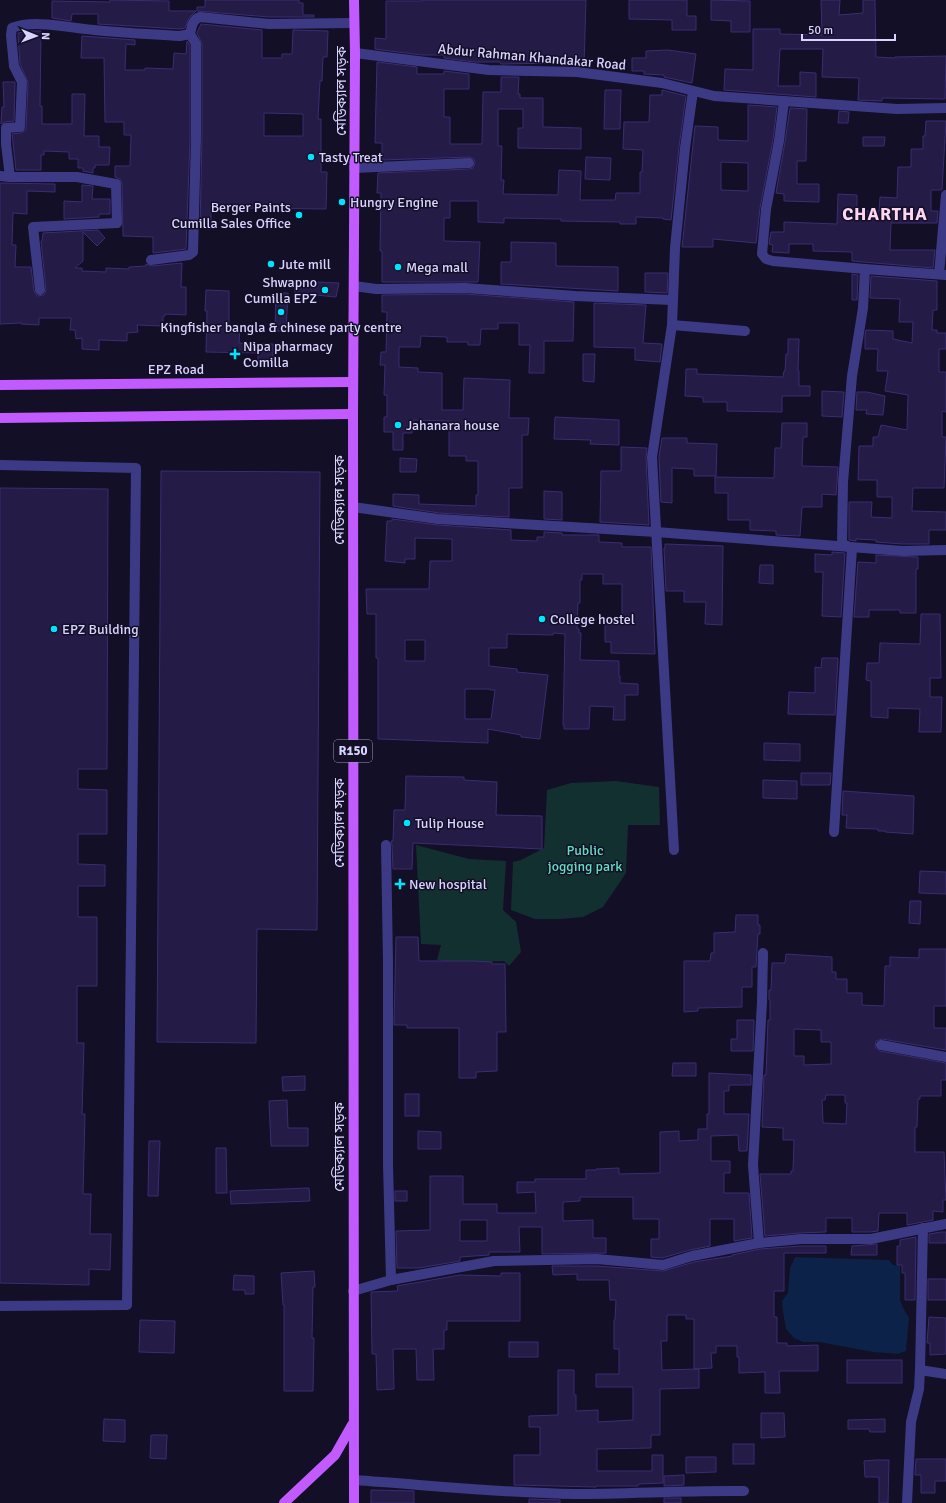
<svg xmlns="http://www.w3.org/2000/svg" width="946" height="1503" font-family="Signika,'Noto Sans Bengali',sans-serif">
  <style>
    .green { fill: #12302f }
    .water { fill: #0c2248 }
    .building { fill: #241b47; stroke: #3b2d73; fill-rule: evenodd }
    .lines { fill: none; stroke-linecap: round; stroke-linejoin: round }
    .minor { stroke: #3d3a85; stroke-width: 10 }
    .major { stroke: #c25bff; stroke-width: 10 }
    .poi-dot { fill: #00e5ff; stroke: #130f26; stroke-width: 1.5 }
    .labels { text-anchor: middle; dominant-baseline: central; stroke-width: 3; stroke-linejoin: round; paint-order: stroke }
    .shield { fill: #130f26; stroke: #9e99be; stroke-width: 1 }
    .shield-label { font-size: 13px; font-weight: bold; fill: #d9d4ff }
    .street-label { font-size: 14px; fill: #d9d4ff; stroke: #130f26 }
    .poi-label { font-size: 14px; fill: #d9d4ff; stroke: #130f26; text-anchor: start }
    .park-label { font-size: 14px; fill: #5fe0c0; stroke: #130f26 }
    .district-label { font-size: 18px; font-weight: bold; letter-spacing: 1px; fill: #ffd6f0; stroke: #130f26 }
  </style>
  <rect width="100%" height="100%" fill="#130f26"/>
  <g class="green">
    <polygon points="616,781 659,787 660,825 628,825 626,873 603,907 583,917 560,919 535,919 511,910 513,862 521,860 544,848 547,790 571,783"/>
    <polygon points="416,845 469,859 506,861 503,910 516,922 521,952 509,966 504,961 459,963 437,960 441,945 421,944"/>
  </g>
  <polygon class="water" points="795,1257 889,1260 893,1265 900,1266 900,1300 903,1308 909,1318 906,1351 898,1354 873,1352 819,1342 803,1342 794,1338 786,1329 783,1312 782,1301 788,1293 790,1268"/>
  <g class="building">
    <polygon points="110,0 169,1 169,11 196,11 189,18 185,28 180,29 98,24 98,14 72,14 71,21 52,18 52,1 110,2"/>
    <polygon points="205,0 299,0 299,3 303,3 303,15 314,15 314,17 269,17 197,11 197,7 205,7"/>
    <polygon points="422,0 586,0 584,66 561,65 561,63 501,64 500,62 474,62 444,58 444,55 422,55 375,49 375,38 386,39 386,1 422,1"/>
    <polygon points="629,0 687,0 687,16 696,16 696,30 672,30 672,20 629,19"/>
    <polygon points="711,0 750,1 750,32 731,32 731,21 711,20"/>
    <polygon points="821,0 840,0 839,15 863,13 863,0 875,0 876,57 895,58 895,57 946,56 945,99 882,98 882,101 858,100 859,78 822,77 823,49 780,49 778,86 800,86 800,72 816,73 816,97 724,90 725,69 753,70 753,29 780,29 780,34 822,35"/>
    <path d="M201,24L262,30V58H282V54H292L293,30L328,31L327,57H323L322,81H320L318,119H321V172H327L326,209L245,208L211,205V229L200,228L202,138V44L197,33ZM264,113L303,114V136H264Z"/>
    <polygon points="31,31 41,31 40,106 42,106 42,124 72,124 72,94 85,94 84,136 99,136 99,147 110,147 109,165 95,165 95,168 93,168 93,173 83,171 83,168 78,168 78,159 69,159 69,152 44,151 44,155 41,155 41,170 16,170 12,134 21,133 26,130 28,82 20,64 18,35 18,33"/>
    <polygon points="82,36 135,40 135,45 126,44 125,70 145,70 145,68 173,69 174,53 186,54 187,41 190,46 190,138 186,249 153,253 153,237 123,236 122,184 120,179 115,177 115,166 130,166 131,135 124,135 124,122 105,122 104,58 81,58"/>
    <polygon points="668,50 696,54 692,83 664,77 664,75 644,74 644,71 632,71 632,58 646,58 646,51"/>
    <polygon points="377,62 417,67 417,74 444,74 444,71 469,74 469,89 444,89 444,117 450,117 450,144 482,144 483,92 501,92 501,77 519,77 518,94 520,94 520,98 543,98 543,127 581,128 581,149 518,148 518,128 523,128 523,109 498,109 498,146 502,146 501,180 504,180 503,194 558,195 559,170 581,171 580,200 615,200 616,193 640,193 640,172 642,172 643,150 623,149 624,122 649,122 650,95 662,95 662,90 686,96 679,147 671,220 663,219 663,218 636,217 636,224 620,224 620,222 561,221 561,219 504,218 504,223 478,222 478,201 450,201 450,218 444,218 444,241 480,242 478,282 382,282 382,251 380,251 381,193 377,193 378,173 469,169 473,168 475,163 474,159 469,157 382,160 382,143 375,143"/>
    <polygon points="3,82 15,82 15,83 14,121 5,122 1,124 2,107 4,107"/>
    <polygon points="605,90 621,90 620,129 604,129"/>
    <path d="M748,105L777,107L773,140L760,208L756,243L713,239V247H682L695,126L718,127V140L748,141ZM721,162L748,163V191L721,190Z"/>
    <polygon points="790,108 807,109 806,161 797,161 797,184 819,184 819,202 784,201 784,194 776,193 785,142"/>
    <polygon points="839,111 849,112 848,123 838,123"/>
    <polygon points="926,121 946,121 942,190 931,190 931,211 938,211 937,223 891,223 890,250 935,250 933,268 852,261 852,252 813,251 813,244 789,244 789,253 772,252 773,245 769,244 771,232 784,232 784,222 837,224 838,194 857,195 857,211 879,211 880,197 897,198 898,167 911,167 911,149 923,149 923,136 925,136"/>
    <polygon points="863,137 885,137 884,146 863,146"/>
    <polygon points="586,157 611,158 610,180 585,179"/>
    <polygon points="0,183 55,184 55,192 27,191 27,214 13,213 12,245 16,245 15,267 31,267 34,291 37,296 44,295 46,290 41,241 42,241 43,233 98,230 105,238 97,246 83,232 83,261 75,268 82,268 82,271 106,272 106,268 129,269 129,267 146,266 146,264 152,266 182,263 181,287 186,287 186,315 165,314 165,316 163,316 163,326 137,325 138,332 127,333 127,341 99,340 99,350 82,349 82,338 76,339 75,330 70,330 71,318 39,318 39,325 21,324 21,323 0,324"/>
    <polygon points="82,185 93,186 92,199 110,199 110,214 99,214 99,217 64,219 64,201 82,202"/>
    <polygon points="511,242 556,243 556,266 618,267 618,291 501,284 501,262 511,262"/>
    <polygon points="645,273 668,273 667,293 645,292"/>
    <polygon points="852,274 858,275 857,300 852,300"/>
    <polygon points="871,276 937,281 937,310 933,310 932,330 937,330 937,333 946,333 946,349 939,349 939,372 946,372 946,412 942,411 942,437 946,437 944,488 913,488 912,511 946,512 946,530 929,530 929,544 903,544 876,542 876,540 856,539 856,541 849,540 849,502 872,502 871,517 892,518 892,497 877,497 877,480 858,480 859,446 873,446 873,437 878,437 881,425 907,430 908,395 885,391 888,371 877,371 878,349 865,349 865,335 866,330 893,331 893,339 912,343 913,322 899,322 900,299 870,298"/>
    <polygon points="294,281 339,283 336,297 295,293"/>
    <polygon points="206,290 229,291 229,326 240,327 239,343 273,344 273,364 258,364 258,353 206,352 207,311 205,311"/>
    <polygon points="276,293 288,293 286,331 275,331"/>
    <polygon points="465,294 574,302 573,341 544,341 544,373 529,373 530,345 519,345 519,323 498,323 498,329 481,329 480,345 468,345 468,342 447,342 447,337 421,336 420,347 399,347 399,367 418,368 418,372 442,373 442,410 463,410 464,378 510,380 509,418 529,418 528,435 522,435 522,488 509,488 509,517 439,513 393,506 393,494 419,495 419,504 476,506 476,495 478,495 478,461 466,461 466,456 449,456 449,421 413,420 412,433 403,433 403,450 393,450 393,432 384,432 384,417 387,417 387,395 384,395 385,365 380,365 381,352 386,352 387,312 382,312 382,295"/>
    <polygon points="594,303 646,305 643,343 662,344 660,362 635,360 635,348 594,347"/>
    <polygon points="788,339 799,339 798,371 799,371 799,386 810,386 810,396 782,396 782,412 727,411 727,402 703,402 703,397 685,396 686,369 697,369 697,374 783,377 784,371 785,371 786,354 788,354"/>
    <polygon points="583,354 595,354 594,382 583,381"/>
    <polygon points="822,391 844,392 842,417 822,416"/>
    <polygon points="857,392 867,392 885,396 883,415 866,414 867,410 856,410"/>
    <polygon points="555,417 619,420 619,445 590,444 591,440 554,439"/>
    <polygon points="782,423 807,423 807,437 803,437 802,466 838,467 836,495 822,494 822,507 802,507 800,536 776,535 776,531 750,530 750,520 728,520 728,493 715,493 715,477 774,478 775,448 781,448"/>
    <polygon points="662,438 687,438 687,443 717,444 716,476 694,476 694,469 672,468 672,503 661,502 659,457"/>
    <polygon points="621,447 647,448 646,457 649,525 600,522 601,471 621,471"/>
    <polygon points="400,458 417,459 416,472 400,472"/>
    <polygon points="161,471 320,472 317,930 257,929 256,1043 157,1042"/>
    <polygon points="0,488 108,489 107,769 78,769 78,789 107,790 107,834 78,834 78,864 105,865 105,886 78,886 78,917 97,917 97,986 77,986 77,1043 84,1043 82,1114 85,1114 83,1194 91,1194 90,1234 111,1234 110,1270 89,1269 89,1285 0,1283"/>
    <polygon points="544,491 562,492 562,520 544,519"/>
    <path d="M392,519L438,525L511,530V540L537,541V537H544V532L562,533V535H599V542L622,543V547H651L655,654L611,653V642H605V620H622V584H603V574H582V580H580V603H578L577,629H579V633H581L580,660L619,661V676H620V683L638,684V695H625V720H613L614,707L590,706L589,729H564V725H563L565,634L553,633V635L507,634V648H489V666L517,669V672L548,675L540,739L521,737V735L488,729V743L378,739V658H376V614H367L366,589H429L430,561H452V539L415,538V559H405V563L385,561L387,521H392ZM405,640H425V661H405ZM465,689H490V690H495L491,719H465Z"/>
    <polygon points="665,544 723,546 722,625 705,624 706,602 684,602 684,591 666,591 664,548 665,548"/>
    <polygon points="832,552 845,553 841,617 822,616 823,572 815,572 815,554 832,555"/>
    <polygon points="876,555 918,557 918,569 916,569 916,613 900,613 900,610 869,610 869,617 854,617 858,562 876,563"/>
    <polygon points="760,565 773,565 773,584 759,583"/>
    <polygon points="921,614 940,614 941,678 930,678 930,697 942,697 941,732 919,732 920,709 888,708 888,718 871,717 871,681 866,680 867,663 879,663 880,643 920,644"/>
    <polygon points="822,658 838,658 835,715 788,714 789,692 815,693 815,667 821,668"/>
    <polygon points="764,743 800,744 800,761 764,760"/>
    <polygon points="801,773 831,773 830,785 801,785"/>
    <polygon points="406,776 464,777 464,780 497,782 496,815 542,816 542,849 413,843 412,869 393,869 392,845 391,841 393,841 394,810 405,810"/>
    <polygon points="763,780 797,781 797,799 763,798"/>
    <polygon points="843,791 914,796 913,834 885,832 885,831 878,831 878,829 846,828 847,815 842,815"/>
    <polygon points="920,871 946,872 946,894 919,893"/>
    <polygon points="910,901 921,901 920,924 909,923"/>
    <polygon points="736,915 758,915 758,925 760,925 760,934 758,934 756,967 752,967 752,987 742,987 742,1007 698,1008 698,1011 684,1012 684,961 710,961 711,953 714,953 714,933 735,932"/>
    <polygon points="396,937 418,937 419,961 473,961 492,962 492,964 505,964 506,1032 497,1032 497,1071 476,1072 476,1078 459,1078 459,1028 407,1028 407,1025 394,1025"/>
    <path d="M919,949H946V1006H934V1028H946V1050L882,1039L876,1041L875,1047L880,1051L946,1063V1080H941V1096H920V1099H918L917,1127H915V1152H944L946,1200H943V1212L933,1211V1220L907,1225V1213H879L878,1231L870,1232H852V1218H826V1232L800,1233L765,1236L760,1174H791V1171H793L794,1140H783V1128L762,1127L764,1075H766L768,1020H770V1000H769V990H771L772,963H785L786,954L832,957V972H836V979H847V993H862V1005L884,1006L885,966H890V957L919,958ZM794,1029L821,1030V1042H831V1064L804,1065V1056H794ZM826,1095H845V1103H847L846,1124L823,1123L822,1100H825Z"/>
    <polygon points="737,1020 754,1020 753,1051 731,1051 731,1039 737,1039"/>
    <polygon points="673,1063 696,1063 696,1076 672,1076"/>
    <path d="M709,1073L751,1075V1085H729V1091H724V1114H749L747,1151H739L738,1135L711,1136V1161H730V1173H724V1193H749L752,1238L734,1241V1219H710V1246L690,1250L662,1258L651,1257V1239H659V1219H633V1197H580V1201L563,1202V1221L593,1220V1238H606V1253L542,1254V1227H519L520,1252H489V1255L460,1257V1261L419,1268H397L396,1231L430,1230V1176H463V1204H497V1213H536L535,1192L517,1193V1182H535V1179H586V1170H596V1169L619,1168V1174L660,1173V1132L679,1131V1141L698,1140V1129H707V1114H709ZM460,1220H487V1241H460Z"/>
    <polygon points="305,1076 305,1090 283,1091 282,1077"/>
    <rect x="405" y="1094" width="14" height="22"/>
    <polygon points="287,1100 288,1128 308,1128 308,1146 271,1146 269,1101"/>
    <polygon points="418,1131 441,1132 441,1149 418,1149"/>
    <polygon points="149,1141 160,1141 158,1196 148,1196"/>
    <polygon points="216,1148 226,1148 227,1193 216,1193"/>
    <polygon points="309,1188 310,1201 231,1204 230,1191"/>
    <rect x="395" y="1191" width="12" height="10"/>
    <polygon points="941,1232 946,1232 946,1243 929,1243 929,1234"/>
    <polygon points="916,1237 915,1300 905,1300 905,1273 902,1273 902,1265 897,1265 897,1246 900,1246 900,1240"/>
    <polygon points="877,1244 877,1255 851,1255 852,1246"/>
    <polygon points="801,1246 826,1246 826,1253 784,1253 784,1291 774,1291 774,1317 777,1317 777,1343 787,1343 787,1346 818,1345 818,1371 779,1371 780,1393 765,1393 765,1372 739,1373 739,1357 737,1357 737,1346 716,1346 716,1353 711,1353 712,1368 694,1369 694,1319 686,1319 686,1315 667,1315 667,1341 661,1341 662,1370 699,1369 699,1388 660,1389 660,1435 651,1435 651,1448 597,1449 597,1471 652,1471 652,1455 663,1455 663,1483 639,1484 638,1486 597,1486 596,1487 514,1485 514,1455 540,1455 540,1427 529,1427 529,1416 558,1415 558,1370 574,1370 574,1395 576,1395 576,1411 598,1410 598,1422 633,1420 633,1387 596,1387 596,1374 619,1374 619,1349 614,1349 614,1320 615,1320 616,1300 610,1300 609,1280 577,1280 577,1274 553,1275 552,1266 597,1266 663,1271 694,1262 732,1256 732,1255 760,1249"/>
    <polygon points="314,1271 315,1287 313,1287 312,1338 314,1338 313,1391 284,1391 284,1305 283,1305 281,1273"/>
    <polygon points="501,1273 520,1273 520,1321 447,1321 447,1330 444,1330 444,1349 433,1349 434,1380 417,1380 416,1349 393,1349 394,1389 377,1390 376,1354 372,1354 371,1292 398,1291 397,1286 460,1275 501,1276"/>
    <polygon points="234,1275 254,1276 254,1294 245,1294 245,1290 233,1290"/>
    <rect x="928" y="1279" width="18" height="21"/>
    <polygon points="929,1317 946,1318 946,1354 930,1355 930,1343 927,1343"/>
    <polygon points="140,1320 175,1321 174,1353 139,1352"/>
    <rect x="509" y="1342" width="29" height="15"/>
    <rect x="847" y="1360" width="55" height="23"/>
    <polygon points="761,1413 784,1413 785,1437 761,1438"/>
    <polygon points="104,1419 125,1420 125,1442 103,1441"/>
    <polygon points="885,1419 885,1432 870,1432 869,1429 848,1429 848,1420"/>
    <polygon points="151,1435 167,1435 166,1459 150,1458"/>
    <rect x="733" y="1444" width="21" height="20"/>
    <polygon points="686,1457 716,1457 716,1472 686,1473"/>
    <polygon points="916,1459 946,1459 946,1481 935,1481 935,1493 921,1493 921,1475 915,1475"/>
    <polygon points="876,1460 889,1460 888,1503 879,1503 879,1477 865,1477 864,1461"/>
    <polygon points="684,1475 684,1485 664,1486 664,1476"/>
    <polygon points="371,1490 414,1491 414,1503 371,1503"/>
    <rect x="664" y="1498" width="17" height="5"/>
    <polygon points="529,1499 560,1500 560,1503 529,1503"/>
  </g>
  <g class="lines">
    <g class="minor">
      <polyline points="355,53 489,70 577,72 662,83 714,96 897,109 946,108"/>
      <polyline points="784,101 779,141 766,209 762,254 766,259 773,261 865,269 863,308 852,376 843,482 842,544 852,548 834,832"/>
      <polyline points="354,168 469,163"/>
      <path d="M0,176L10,177L6,144V128L20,127L22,82L14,66L11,35L12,28C34,19 70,28 94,30C122,33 151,34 180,36L190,34C192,26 192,20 200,17L269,24L354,23"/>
      <polyline points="10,177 77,177 116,184 117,223 33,227 40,290"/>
      <polyline points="151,260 189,255 193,252 196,138 196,44 190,34"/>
      <polyline points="865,269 946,275"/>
      <polyline points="939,274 946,195"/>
      <polyline points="354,286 376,289 465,288 575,296 672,300"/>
      <polyline points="672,325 745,331"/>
      <polyline points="0,465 136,468 127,1305 0,1306"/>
      <polyline points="353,507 438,519 656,532 903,551 946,550"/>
      <polyline points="386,845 388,962 388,1164 391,1280"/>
      <polyline points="674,850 652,457 672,325 675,248 685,148 693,91"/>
      <polyline points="881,1045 946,1057"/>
      <polyline points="923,1228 920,1370 946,1374"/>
      <polyline points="759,1243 753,1165 762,1002 763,953"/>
      <polyline points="353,1291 391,1280 494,1261 597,1259 663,1265 692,1256 759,1243 801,1239 871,1239 946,1224"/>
      <path d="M354,1480C427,1485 501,1493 575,1494C631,1494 688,1490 744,1491"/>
      <polyline points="907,1503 911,1422 919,1389 920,1370"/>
    </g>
    <g class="major">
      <polyline points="0,385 353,382"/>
      <polyline points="0,418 353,414"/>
      <polyline points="284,1503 335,1455 352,1425"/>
      <polyline points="354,1503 353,414 355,53 354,0"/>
    </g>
  </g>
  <g class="poi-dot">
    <circle cx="311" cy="157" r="4"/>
    <circle cx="342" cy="202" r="4"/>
    <circle cx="299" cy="215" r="4"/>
    <circle cx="271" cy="264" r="4"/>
    <circle cx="398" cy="267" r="4"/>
    <circle cx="325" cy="290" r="4"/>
    <circle cx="281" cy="312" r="4"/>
    <path d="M233 348h4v4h4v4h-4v4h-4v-4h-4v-4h4z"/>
    <circle cx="398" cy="425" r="4"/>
    <circle cx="542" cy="619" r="4"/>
    <circle cx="54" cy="629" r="4"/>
    <circle cx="407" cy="823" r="4"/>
    <path d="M398 878h4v4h4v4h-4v4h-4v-4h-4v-4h4z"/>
  </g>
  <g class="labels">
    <rect class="shield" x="334" y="740" width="38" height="22" rx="3"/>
    <g class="shield-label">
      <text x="353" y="751">R150</text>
    </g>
    <g class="street-label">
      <text transform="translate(532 57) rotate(5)">Abdur Rahman Khandakar Road</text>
      <text transform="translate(341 91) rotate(-90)">মেডিক্যাল সড়ক</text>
      <text x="176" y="369">EPZ Road</text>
      <text transform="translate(339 500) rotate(-90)">মেডিক্যাল সড়ক</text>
      <text transform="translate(339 823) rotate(-90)">মেডিক্যাল সড়ক</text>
      <text transform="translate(339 1147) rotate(-90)">মেডিক্যাল সড়ক</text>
    </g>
    <g class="poi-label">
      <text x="319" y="157">Tasty Treat</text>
      <text x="350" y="202">Hungry Engine</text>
      <text x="291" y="207" text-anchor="end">Berger Paints<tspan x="291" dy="16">Cumilla Sales Office</tspan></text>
      <text x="279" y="264">Jute mill</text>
      <text x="406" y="267">Mega mall</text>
      <text x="317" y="282" text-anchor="end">Shwapno<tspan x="317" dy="16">Cumilla EPZ</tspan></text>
      <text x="281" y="327" text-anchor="middle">Kingfisher bangla &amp; chinese party centre</text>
      <text x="243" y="346">Nipa pharmacy<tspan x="243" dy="16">Comilla</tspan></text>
      <text x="406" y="425">Jahanara house</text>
      <text x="550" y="619">College hostel</text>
      <text x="62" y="629">EPZ Building</text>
      <text x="415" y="823">Tulip House</text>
      <text x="409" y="884">New hospital</text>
    </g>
    <g class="park-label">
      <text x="585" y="850">Public<tspan x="585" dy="16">jogging park</tspan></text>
    </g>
    <g class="district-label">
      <text x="885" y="214">CHARTHA</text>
    </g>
  </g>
  <g transform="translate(36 36) rotate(91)" stroke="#130f26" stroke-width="3" paint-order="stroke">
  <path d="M0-3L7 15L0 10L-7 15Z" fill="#d9d4ff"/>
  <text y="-6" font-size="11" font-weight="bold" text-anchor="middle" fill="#d9d4ff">N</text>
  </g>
  <path d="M802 34v6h93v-6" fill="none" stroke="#d9d4ff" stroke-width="2"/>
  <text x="808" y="34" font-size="12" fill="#d9d4ff" stroke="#130f26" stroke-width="3" paint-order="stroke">50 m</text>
</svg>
